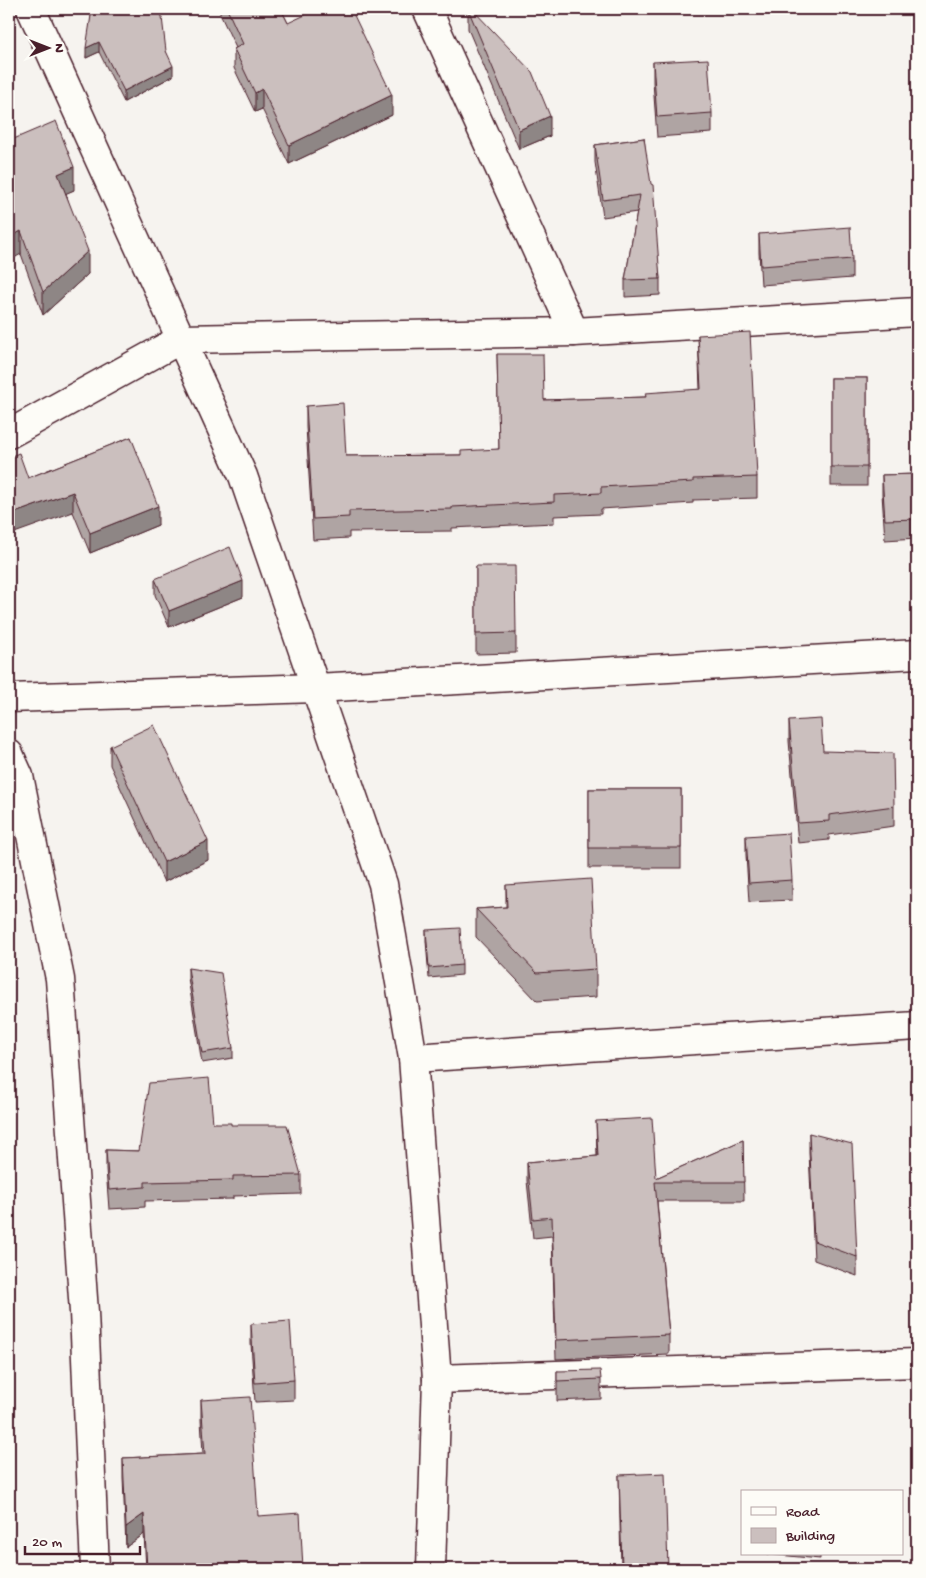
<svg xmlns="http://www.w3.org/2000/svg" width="926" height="1578" font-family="'Gochi Hand',sans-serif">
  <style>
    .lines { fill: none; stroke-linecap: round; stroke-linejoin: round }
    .street-casing { stroke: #4a1f2b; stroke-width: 31 }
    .street { stroke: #fdfcf7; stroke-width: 28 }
    .wall { fill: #afa4a3; stroke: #4a1f2b }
    .shaded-wall { fill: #8e8685; stroke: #4a1f2b }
    .building { fill: #cbbfbe; stroke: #4a1f2b }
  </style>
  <rect width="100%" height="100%" fill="#f6f3ef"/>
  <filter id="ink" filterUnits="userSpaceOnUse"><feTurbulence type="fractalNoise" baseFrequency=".02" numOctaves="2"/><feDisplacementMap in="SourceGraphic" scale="10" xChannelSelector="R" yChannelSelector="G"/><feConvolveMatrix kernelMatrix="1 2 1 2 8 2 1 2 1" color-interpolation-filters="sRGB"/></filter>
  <g filter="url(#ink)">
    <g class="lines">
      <g class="street-casing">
        <g id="street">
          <polyline points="31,9 243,476 383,884 413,1058 437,1379 431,1569"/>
          <polyline points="427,9 574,332"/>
          <polyline points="9,434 181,339 574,332 917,312"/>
          <polyline points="9,698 316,688 917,654"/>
          <polyline points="9,754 19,776 60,979 84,1312 95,1569"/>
          <polyline points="413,1058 917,1026"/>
          <polyline points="437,1379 917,1363"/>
        </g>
      </g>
      <use href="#street" class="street"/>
    </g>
    <g class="wall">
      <polygon points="92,9 166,51 173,76 124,102 99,52 86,58"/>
      <polygon points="220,9 281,9 288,23 392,115 289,164 262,109 255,112 234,68 234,49 236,48 220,14"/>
      <polygon points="468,9 550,136 519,149 468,29"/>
      <polygon points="653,62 712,113 712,133 657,137 653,82"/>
      <polygon points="644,138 660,279 660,295 625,297 625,280 637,212 603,217 595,162 595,145"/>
      <polygon points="9,141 74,190 66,193 88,274 43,315 21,254"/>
      <polygon points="759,234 852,259 852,278 761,285 759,253"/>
      <polygon points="698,335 757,477 757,498 693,500 693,503 601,509 601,514 554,516 554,523 452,528 452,531 349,532 349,538 313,540 306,427 306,406 346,456 461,455 499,449 497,354 544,400 645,397 700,389"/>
      <rect x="831" y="378" width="36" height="108"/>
      <polygon points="131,437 158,525 90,553 73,512 28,478"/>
      <polygon points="917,474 917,538 885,540 882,494 882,475"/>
      <polygon points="476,566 516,633 516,653 476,654"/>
      <polygon points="155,579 243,597 169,627 155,595"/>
      <polygon points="789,721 823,751 894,806 894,826 829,835 829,840 798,843 789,741"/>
      <polygon points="110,746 208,860 164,882 110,765"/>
      <rect x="589" y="789" width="92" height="79"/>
      <polygon points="911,830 917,830 917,887 915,887 911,845"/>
      <polygon points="746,836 792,880 792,900 749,902 746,855"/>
      <polygon points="506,885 596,969 596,997 537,1001 476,937 476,909 506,907"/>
      <polygon points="426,930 462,965 462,975 429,978 426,941"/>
      <polygon points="188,968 233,1048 233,1058 202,1063 188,978"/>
      <polygon points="596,1121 656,1178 743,1140 744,1201 657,1201 669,1335 669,1354 556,1359 552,1236 533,1238 527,1181 527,1162 597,1156"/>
      <polygon points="213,1123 231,1125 301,1175 301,1194 233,1196 233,1199 145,1201 145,1207 109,1209 106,1169 106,1150 139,1151"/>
      <polygon points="809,1133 857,1257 857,1276 814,1260 809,1152"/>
      <polygon points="251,1324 294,1380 294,1400 255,1402 251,1344"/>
      <polygon points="557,1371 601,1379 601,1399 557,1401"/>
      <polygon points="201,1400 258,1516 303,1569 146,1569 144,1534 126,1547 123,1478 123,1458 203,1454 201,1420"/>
      <polygon points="619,1475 668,1569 621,1569"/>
      <polygon points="768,1554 820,1554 820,1559"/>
    </g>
    <g class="shaded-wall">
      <polygon points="99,42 99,52 86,58 86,48"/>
      <polygon points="173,66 173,76 124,102 124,91"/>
      <polygon points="262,89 262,109 255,112 255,93"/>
      <polygon points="392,95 392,115 289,164 289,145"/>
      <polygon points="550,116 550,136 519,149 519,130"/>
      <polygon points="74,167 74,190 58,197 58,174"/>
      <polygon points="21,231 21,254 9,261 9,238"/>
      <polygon points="88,251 88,274 43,315 43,292"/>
      <polygon points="73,492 73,512 9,535 9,515"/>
      <polygon points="158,506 158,525 90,553 90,533"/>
      <polygon points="243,581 243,597 169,627 169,611"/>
      <polygon points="208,841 208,860 164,882 164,862"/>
      <polygon points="144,1514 144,1534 126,1547 126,1527"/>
    </g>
    <g class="building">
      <polygon points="92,9 161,9 166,51 173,66 124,91 99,42 86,48"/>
      <polygon points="227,9 281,9 288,23 318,9 351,9 392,95 289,145 262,89 255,93 234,49 243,44"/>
      <polygon points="468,9 472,9 532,72 550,116 519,130"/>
      <polygon points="708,59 712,113 657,117 653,62"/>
      <polygon points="56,121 74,167 58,174 88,251 43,292 21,231 9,238 9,141"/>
      <polygon points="644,138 651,184 653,185 660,279 625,280 640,195 603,200 595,145"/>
      <polygon points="850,227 852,259 761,266 759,234"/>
      <polygon points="750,332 757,477 693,479 693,482 601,487 601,493 554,495 554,502 452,507 452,509 349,511 349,517 313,519 306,406 343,403 346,456 461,455 461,451 499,449 497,354 543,354 544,400 646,397 645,393 701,389 698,335"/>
      <rect x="831" y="378" width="36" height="89"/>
      <polygon points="131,437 158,506 90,533 73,492 9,515 9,457 19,453 28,478"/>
      <polygon points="917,474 917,519 885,520 882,475"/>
      <polygon points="230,547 243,581 169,611 155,579"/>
      <polygon points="476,566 515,566 516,633 476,634"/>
      <polygon points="821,719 823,751 893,753 894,806 829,815 829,821 798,823 789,721"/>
      <polygon points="154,725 208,841 164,862 110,746"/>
      <rect x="589" y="789" width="92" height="59"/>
      <polygon points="911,830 917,830 917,872 915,872"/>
      <polygon points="789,833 792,880 749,883 746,836"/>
      <polygon points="591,879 596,969 537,973 476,909 507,907 506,885"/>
      <polygon points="460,928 462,965 429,968 426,930"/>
      <polygon points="188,968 221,973 233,1048 202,1053"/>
      <polygon points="209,1078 213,1123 231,1123 231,1125 287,1125 301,1175 233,1176 233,1180 145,1182 145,1187 109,1190 106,1150 139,1151 149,1083"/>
      <polygon points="652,1118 656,1178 743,1140 744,1182 655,1182 669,1335 556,1340 552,1217 533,1219 527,1162 598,1156 596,1121"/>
      <polygon points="809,1133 852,1144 857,1257 814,1241"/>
      <polygon points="290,1321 294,1380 255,1383 251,1324"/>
      <polygon points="600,1370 601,1379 557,1381 557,1371"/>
      <polygon points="250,1397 258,1516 300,1513 303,1569 260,1569 260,1568 242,1569 147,1569 144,1514 126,1527 123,1458 205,1454 201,1400"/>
      <polygon points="665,1473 668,1569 630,1569 630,1568 622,1568 619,1475"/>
    </g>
  </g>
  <rect width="926" height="1578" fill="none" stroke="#fdfcf7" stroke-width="30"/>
  <rect x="15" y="15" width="896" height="1548" fill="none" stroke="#4a1f2b" stroke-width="2" filter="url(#ink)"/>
  <rect x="741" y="1490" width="162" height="65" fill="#fdfcf7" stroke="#b5a4a5"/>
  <rect x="751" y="1507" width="25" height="8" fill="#fdfcf7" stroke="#b5a4a5"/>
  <text x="786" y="1516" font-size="15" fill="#4a1f2b">Road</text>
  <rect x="751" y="1528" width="25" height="15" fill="#cbbfbe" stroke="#b5a4a5"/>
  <text x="786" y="1540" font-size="15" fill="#4a1f2b">Building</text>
  <g transform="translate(48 48) rotate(90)" stroke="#fdfcf7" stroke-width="4" paint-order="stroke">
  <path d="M0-4L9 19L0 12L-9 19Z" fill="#4a1f2b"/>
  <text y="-8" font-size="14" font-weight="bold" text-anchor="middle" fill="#4a1f2b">N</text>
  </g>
  <path d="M25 1546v8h115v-8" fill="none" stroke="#4a1f2b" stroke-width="2.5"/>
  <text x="32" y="1546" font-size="15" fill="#4a1f2b" stroke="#fdfcf7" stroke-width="4" paint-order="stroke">20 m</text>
</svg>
